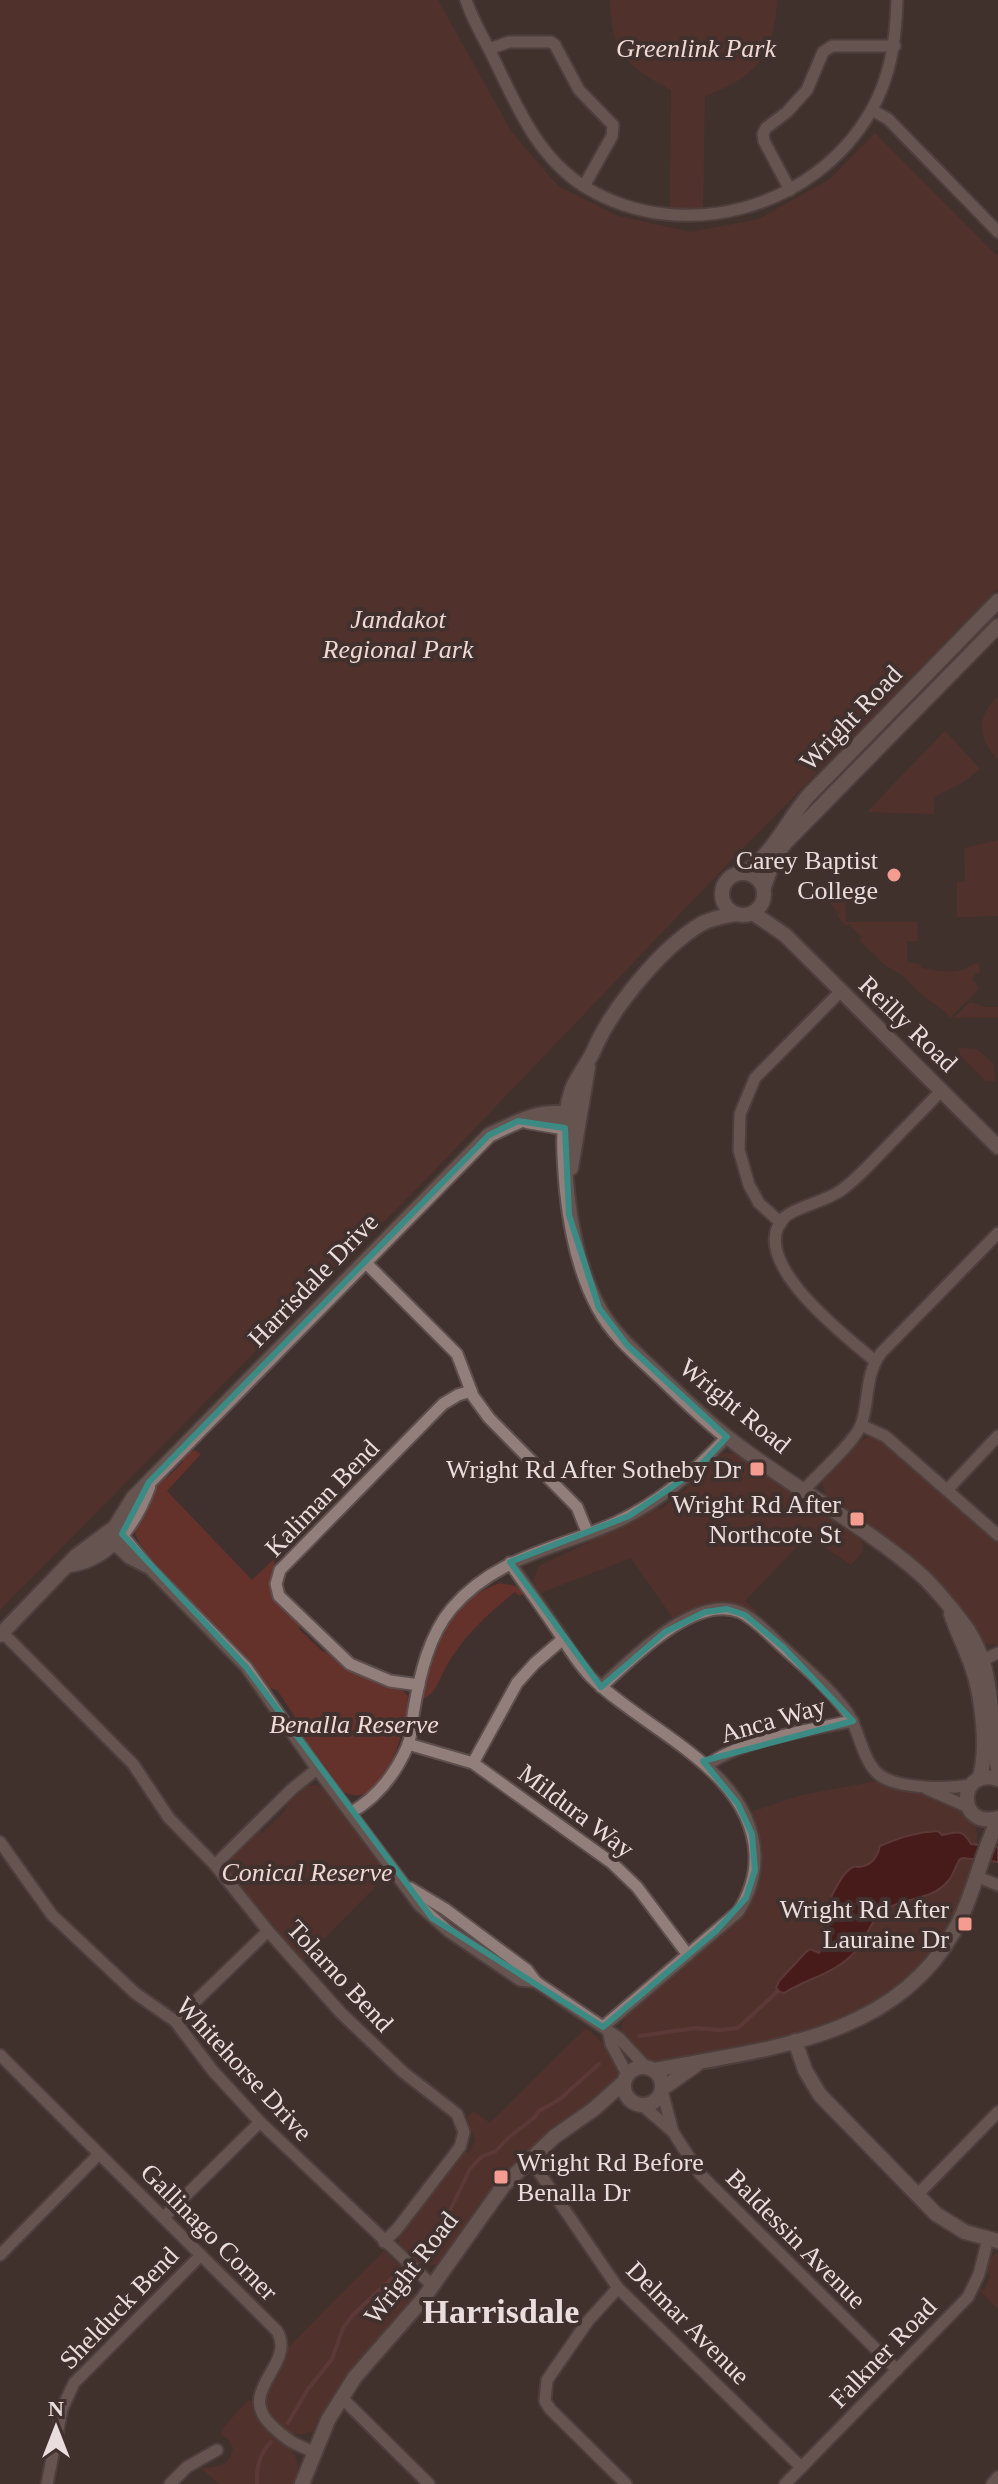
<svg xmlns="http://www.w3.org/2000/svg" width="998" height="2484" font-family="'Times New Roman',serif">
  <style>
    .green { fill: #64312b }
    .water { fill: #4d0101; stroke: #7c4343; stroke-width: 2 }
    .lines { fill: none; stroke-linecap: round; stroke-linejoin: round }
    .stream { stroke: #7c4343; stroke-width: 4 }
    .minor-casing { stroke: #5d4f4e; stroke-width: 15 }
    .tertiary-casing { stroke: #5d4f4e; stroke-width: 18 }
    .minor { stroke: #927f7b; stroke-width: 11 }
    .tertiary { stroke: #927f7b; stroke-width: 14 }
    .marked { fill: none; stroke: #3b8b84; stroke-width: 6; stroke-linejoin: round }
    .poi-dot { fill: #f59c90; stroke: #41312e; stroke-width: 3 }
    .labels { text-anchor: middle; dominant-baseline: central; stroke-width: 8; stroke-linejoin: round; paint-order: stroke }
    .park-label { font-size: 26px; font-style: italic; fill: #f0d8d4; stroke: #41312e }
    .street-label { font-size: 26px; fill: #e9dedd; stroke: #41312e }
    .poi-label { font-size: 26px; fill: #e9dedd; stroke: #41312e; text-anchor: end }
    .district-label { font-size: 34px; font-weight: bold; fill: #e9dedd; stroke: #41312e }
  </style>
  <rect width="100%" height="100%" fill="#41312e"/>
  <g class="green">
    <polygon points="0,0 438,0 511,131 558,186 618,216 691,232 759,219 830,179 875,133 998,257 998,588 720,872 436,1169 0,1610"/>
    <path d="M610,0H777C775,54 755,78 705,96L703,209L670,208L671,90C626,65 611,54 610,0Z"/>
    <path d="M998,697V760C978,738 975,717 998,697Z"/>
    <polygon points="945,731 980,769 963,782 934,797 934,814 867,812"/>
    <polygon points="998,840 998,916 957,917 957,882 965,881 964,848"/>
    <path d="M830,883H845L846,922H917L918,941H907V962L919,964L922,968C934,971 950,973 962,970C970,968 970,963 979,963L980,973L975,974L973,980L979,989L950,1018L946,1012L923,996L902,975L885,965L860,941L862,937L849,924L846,926L837,915L841,911L838,912L829,902L831,899L828,901L825,898L830,890Z"/>
    <polygon points="970,1002 985,1007 998,1007 998,1018 954,1018"/>
    <polygon points="959,1048 977,1049 994,1064 995,1081 986,1081 960,1055"/>
    <path d="M870,1437L882,1441L998,1543V1645L985,1643L976,1635L956,1601L927,1570L826,1496C824,1490 821,1483 824,1477C830,1464 857,1440 870,1437Z"/>
    <path d="M194,1450L201,1454L167,1491L252,1580L274,1559C276,1569 269,1576 271,1585C274,1595 293,1614 300,1623L299,1629L323,1652H329L354,1672L403,1691L408,1696C408,1721 390,1789 361,1795C355,1796 348,1794 342,1792L294,1724L295,1717L277,1690L269,1688C262,1678 255,1667 247,1657C227,1635 138,1556 135,1532C133,1514 153,1492 162,1477L169,1476L183,1462V1455Z"/>
    <path d="M726,1453L737,1454L860,1539C868,1550 858,1557 851,1565L807,1536L745,1601L757,1612L753,1613C721,1595 705,1605 674,1620L631,1558L538,1594L533,1580L539,1566L625,1525L655,1507L661,1509L688,1488L687,1483L720,1455Z"/>
    <path d="M500,1583L516,1586L524,1593L520,1596L515,1592C488,1614 461,1638 445,1669C438,1682 437,1692 423,1699C433,1651 449,1600 500,1583Z"/>
    <path d="M878,1781C901,1788 960,1798 973,1819C982,1834 974,1870 968,1885C954,1923 933,1958 900,1984C844,2030 787,2035 720,2050C702,2054 672,2064 654,2061C645,2059 636,2049 630,2043C619,2031 620,2023 629,2012C652,1993 674,1974 697,1955C749,1910 776,1885 751,1812L802,1795Z"/>
    <path d="M316,1785L326,1790L388,1874L302,1961L230,1877C225,1857 244,1844 257,1831L263,1833L286,1810V1803L304,1787Z"/>
    <path d="M586,2028C597,2038 625,2059 617,2077C610,2093 579,2110 565,2120C512,2159 475,2211 438,2264C417,2270 393,2255 400,2232L462,2153L469,2152L475,2141L467,2117L473,2111L490,2123Z"/>
    <path d="M384,2251C399,2266 418,2276 414,2299L348,2374L314,2430C294,2444 262,2421 266,2397C268,2383 279,2369 286,2356L287,2349Z"/>
    <path d="M998,2252V2309L979,2290L985,2289L990,2276L986,2272C988,2264 990,2257 998,2252Z"/>
    <path d="M248,2400L253,2401C258,2442 311,2439 295,2484H219L201,2468C217,2467 230,2467 233,2448L229,2440L221,2434L224,2427Z"/>
  </g>
  <path class="water" d="M938,1831L942,1835C956,1833 961,1827 971,1844L998,1847V1862L963,1858L960,1859C955,1866 954,1875 948,1881C931,1902 902,1896 882,1912C869,1922 866,1941 854,1953C834,1974 808,1978 784,1993L780,1992L776,1988L779,1981L805,1953L810,1949L819,1953L825,1940C822,1934 821,1929 822,1922C824,1910 841,1872 853,1867C855,1866 857,1867 859,1867C872,1865 877,1858 880,1846C899,1838 916,1832 938,1831Z"/>
  <g class="lines">
    <g class="stream">
      <polyline points="639,2036 696,2028 720,2030 738,2028 778,1991"/>
      <polyline points="418,2252 443,2225 470,2169 481,2157 496,2151 508,2138 535,2117 539,2111 560,2099 599,2064"/>
      <polyline points="288,2423 308,2389 332,2359 343,2328 353,2315 394,2276"/>
      <path d="M257,2484C256,2468 260,2453 271,2442"/>
    </g>
    <g class="minor-casing">
      <g id="minor">
        <path d="M466,0C472,19 483,37 492,55C516,104 536,156 585,187C682,246 815,209 871,111C891,76 896,39 897,0"/>
        <polyline points="489,49 509,42 551,42 555,45 579,90 613,125 612,136 584,186"/>
        <polyline points="872,110 888,119 998,232"/>
        <polyline points="790,190 764,141 763,134 766,128 787,112 807,90 823,52 832,46 895,46"/>
        <polyline points="781,1223 759,1203 749,1185 739,1150 740,1114 755,1078 840,992"/>
        <polyline points="365,1262 457,1354 473,1396 489,1418 577,1507 588,1534"/>
        <path d="M875,1361C848,1338 743,1259 785,1217C794,1208 826,1201 840,1191C856,1180 868,1166 881,1153C901,1132 921,1112 941,1091"/>
        <polyline points="861,1425 885,1436 998,1535"/>
        <polyline points="947,1490 998,1436"/>
        <path d="M803,1491C817,1475 854,1443 861,1425C870,1401 864,1376 881,1353L998,1233"/>
        <polyline points="118,1530 150,1569 246,1667 317,1769 419,1905 448,1931 492,1961 520,1980 536,1982"/>
        <polyline points="109,1539 129,1558 146,1567"/>
        <path d="M510,1563C526,1586 543,1609 559,1633C569,1648 578,1664 591,1677C644,1730 751,1769 755,1854C756,1875 749,1895 738,1912L603,2027"/>
        <polyline points="3,1633 133,1764 169,1818 215,1865 268,1931 341,2013 403,2072 457,2114 464,2132 460,2147 397,2229 384,2242"/>
        <polyline points="977,1663 998,1653"/>
        <polyline points="419,1685 390,1681 350,1664 279,1596 276,1584 280,1570 443,1404 458,1395 471,1391"/>
        <path d="M601,1687C632,1659 695,1593 740,1612C757,1620 773,1639 787,1651C808,1670 830,1689 847,1712C860,1730 862,1763 881,1776C900,1789 948,1789 971,1785"/>
        <polyline points="408,1744 473,1763 612,1863 637,1887 688,1955"/>
        <polyline points="473,1763 517,1683 535,1663 563,1639"/>
        <path d="M707,1766C736,1741 814,1729 853,1721"/>
        <polyline points="927,1789 968,1807"/>
        <path d="M350,1813C377,1798 396,1773 408,1745C412,1734 412,1720 414,1709C420,1674 429,1635 452,1608C497,1556 558,1549 617,1522C660,1502 694,1472 727,1437"/>
        <polyline points="0,1842 52,1915 135,1993 175,2021 213,2071 260,2122 433,2286"/>
        <polyline points="215,1865 292,1789 317,1769"/>
        <polyline points="978,1877 998,1885"/>
        <polyline points="410,1888 445,1909 527,1970 536,1982 619,2038 645,2066"/>
        <polyline points="175,2021 268,1931"/>
        <polyline points="609,2034 611,2044 627,2074"/>
        <path d="M0,2055L277,2331C297,2365 235,2390 271,2425C288,2441 292,2443 314,2452"/>
        <polyline points="662,2091 673,2132 700,2174 897,2370"/>
        <polyline points="642,2105 672,2131"/>
        <polyline points="530,2159 618,2288 801,2467"/>
        <polyline points="918,2194 998,2112"/>
        <polyline points="164,2217 260,2122"/>
        <polyline points="0,2255 99,2154"/>
        <polyline points="618,2288 588,2321 547,2380 545,2401 550,2409 626,2484"/>
        <polyline points="341,2397 429,2484"/>
        <polyline points="47,2484 62,2409 74,2383 201,2255"/>
        <polyline points="170,2484 187,2467 217,2450"/>
        <polyline points="785,2484 968,2297 979,2274 988,2239"/>
        <polyline points="992,2484 998,2477"/>
      </g>
    </g>
    <g class="tertiary-casing">
      <g id="tertiary">
        <circle cx="743" cy="894" r="21"/>
        <path d="M744,873C773,855 787,820 809,795L998,601"/>
        <polyline points="764,887 775,856 787,841 998,626"/>
        <polyline points="753,913 785,935 998,1147"/>
        <path d="M736,914C725,916 712,918 701,924C661,948 611,1009 593,1052C587,1065 577,1076 572,1089C561,1122 564,1157 567,1191C571,1230 580,1273 599,1308C614,1336 640,1357 663,1379C684,1399 704,1419 726,1436C787,1485 860,1522 919,1573C934,1586 947,1603 959,1618C998,1665 987,1715 998,1768"/>
        <polyline points="527,1121 573,1129"/>
        <polyline points="571,1168 588,1067"/>
        <path d="M71,1565C111,1558 135,1522 148,1487"/>
        <path d="M951,1614C957,1632 966,1649 972,1667C982,1695 989,1751 979,1779"/>
        <path d="M0,1635L76,1556L115,1527L133,1498L489,1135C524,1118 540,1109 579,1114"/>
        <path d="M998,1779C957,1766 956,1830 998,1818"/>
        <polyline points="795,2041 805,2070 820,2095 936,2214 965,2232 998,2241"/>
        <circle cx="643" cy="2086" r="19"/>
        <path d="M654,2070C763,2049 892,2040 953,1933C974,1896 980,1857 998,1820"/>
        <polyline points="662,2089 696,2065"/>
        <polyline points="302,2484 328,2420 355,2377 423,2299 504,2185 554,2137 594,2109 624,2082"/>
      </g>
    </g>
    <use href="#minor" class="minor"/>
    <use href="#tertiary" class="tertiary"/>
  </g>
  <path d="M0 0H998V2484H0ZM518,1121L565,1128L569,1215L599,1308L627,1345L727,1437L694,1472L629,1516L510,1562L601,1687L665,1632L705,1612L727,1609L745,1615L783,1647L853,1721L703,1761L738,1804L752,1834L755,1870L746,1898L716,1931L603,2027L432,1918L246,1667L122,1534L149,1482L489,1135Z" fill="#41312e" fill-opacity=".55" fill-rule="evenodd"/>
  <path class="marked" d="M518,1121L565,1128L569,1215L599,1308L627,1345L727,1437L694,1472L629,1516L510,1562L601,1687L665,1632L705,1612L727,1609L745,1615L783,1647L853,1721L703,1761L738,1804L752,1834L755,1870L746,1898L716,1931L603,2027L432,1918L246,1667L122,1534L149,1482L489,1135Z"/>
  <g class="poi-dot">
    <circle cx="894" cy="875" r="8"/>
    <rect x="749" y="1461" width="16" height="16" rx="4"/>
    <rect x="849" y="1511" width="16" height="16" rx="4"/>
    <rect x="957" y="1916" width="16" height="16" rx="4"/>
    <rect x="493" y="2169" width="16" height="16" rx="4"/>
  </g>
  <g class="labels">
    <g class="park-label">
      <text x="696" y="48">Greenlink Park</text>
      <text x="398" y="619">Jandakot<tspan x="398" dy="30">Regional Park</tspan></text>
      <text x="354" y="1724">Benalla Reserve</text>
      <text x="307" y="1872">Conical Reserve</text>
    </g>
    <g class="street-label">
      <text transform="translate(851 718) rotate(-46)">Wright Road</text>
      <text transform="translate(908 1024) rotate(44)">Reilly Road</text>
      <text transform="translate(313 1280) rotate(-46)">Harrisdale Drive</text>
      <text transform="translate(735 1406) rotate(39)">Wright Road</text>
      <text transform="translate(322 1498) rotate(-46)">Kaliman Bend</text>
      <text transform="translate(773 1720) rotate(-16)">Anca Way</text>
      <text transform="translate(576 1811) rotate(37)">Mildura Way</text>
      <text transform="translate(340 1976) rotate(47)">Tolarno Bend</text>
      <text transform="translate(244 2069) rotate(47)">Whitehorse Drive</text>
      <text transform="translate(209 2232) rotate(45)">Gallinago Corner</text>
      <text transform="translate(796 2239) rotate(45)">Baldessin Avenue</text>
      <text transform="translate(411 2268) rotate(-52)">Wright Road</text>
      <text transform="translate(119 2308) rotate(-46)">Shelduck Bend</text>
      <text transform="translate(688 2323) rotate(45)">Delmar Avenue</text>
      <text transform="translate(883 2353) rotate(-46)">Falkner Road</text>
    </g>
    <g class="poi-label">
      <text x="878" y="860">Carey Baptist<tspan x="878" dy="30">College</tspan></text>
      <text x="741" y="1469">Wright Rd After Sotheby Dr</text>
      <text x="841" y="1504">Wright Rd After<tspan x="841" dy="30">Northcote St</tspan></text>
      <text x="949" y="1909">Wright Rd After<tspan x="949" dy="30">Lauraine Dr</tspan></text>
      <text x="517" y="2162" text-anchor="start">Wright Rd Before<tspan x="517" dy="30">Benalla Dr</tspan></text>
    </g>
    <g class="district-label">
      <text x="501" y="2311">Harrisdale</text>
    </g>
  </g>
  <g transform="translate(56 2428)" stroke="#41312e" stroke-width="6" paint-order="stroke">
  <path d="M0-6L14 30L0 20L-14 30Z" fill="#e9dedd"/>
  <text y="-12" font-size="22" font-weight="bold" text-anchor="middle" fill="#e9dedd">N</text>
  </g>
</svg>
